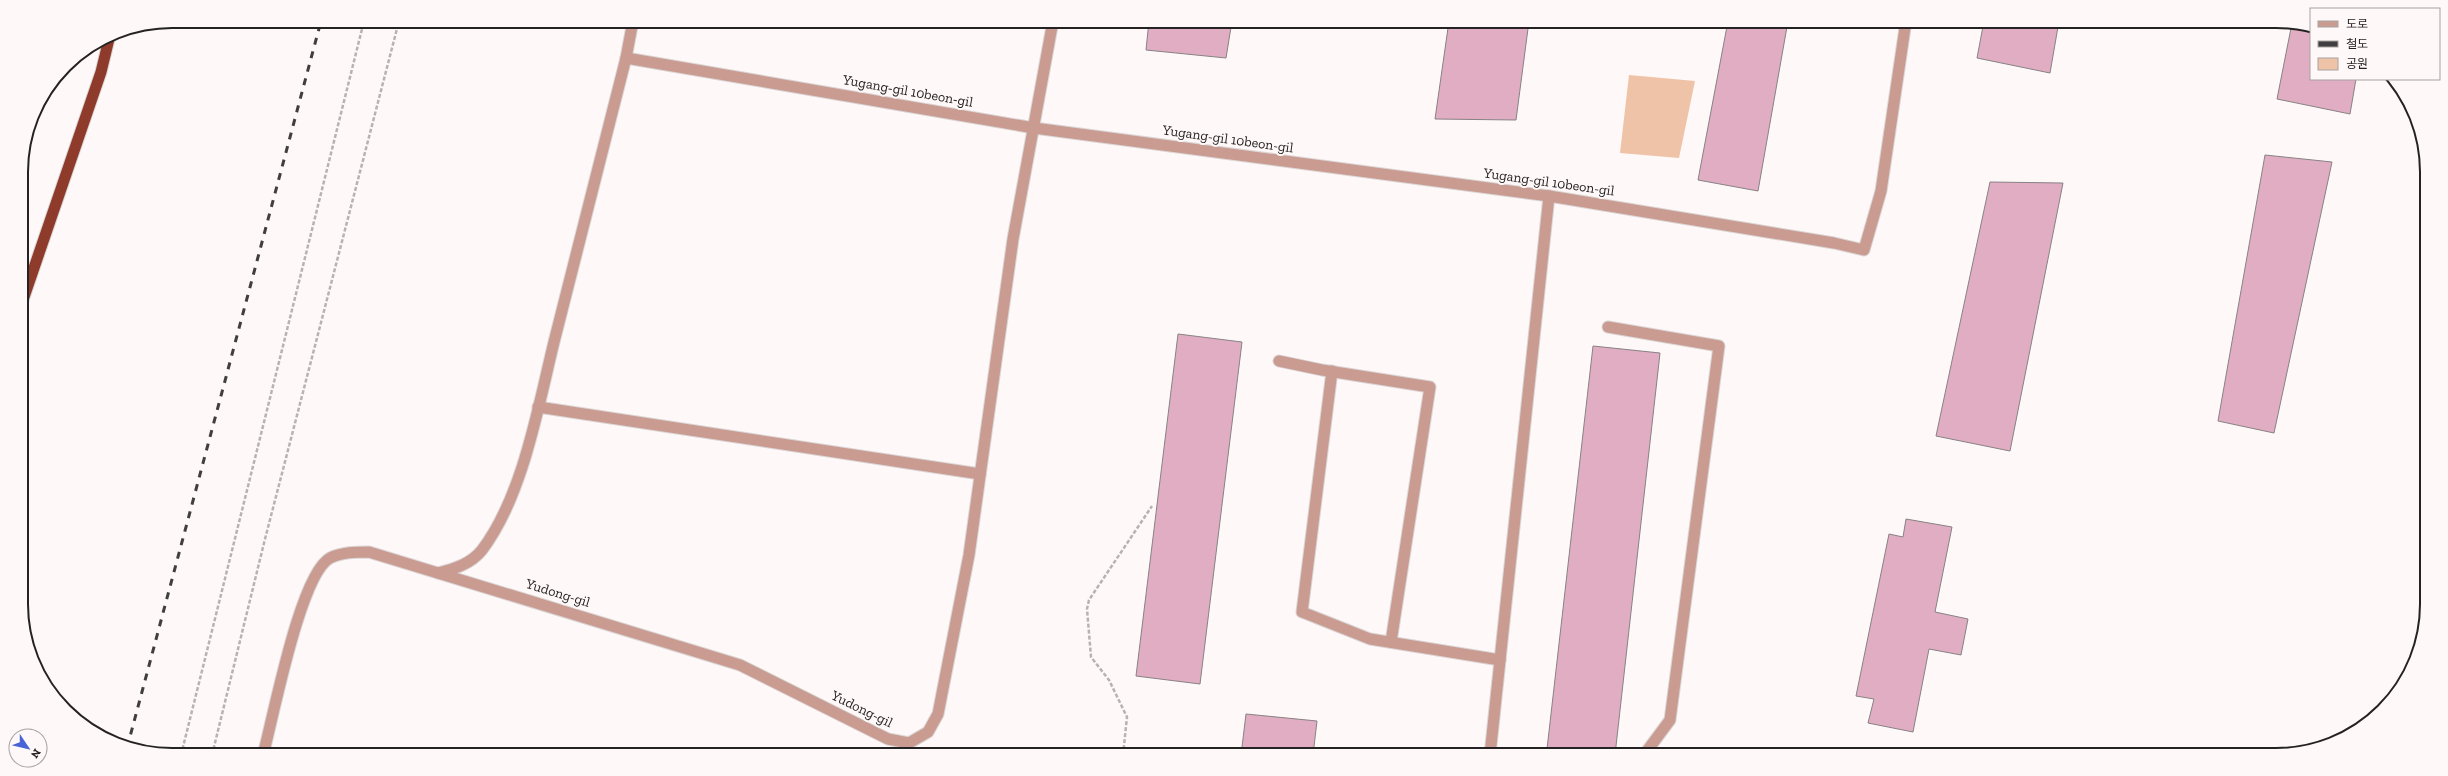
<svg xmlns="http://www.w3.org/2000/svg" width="2448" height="776" font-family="'Zilla Slab','Noto Sans KR',serif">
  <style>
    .green { fill: #efc3a7 }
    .building { fill: #e0adc3; stroke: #878284 }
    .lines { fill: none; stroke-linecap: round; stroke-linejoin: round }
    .service-casing { stroke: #dbd6d6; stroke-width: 13 }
    .minor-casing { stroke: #dbd6d6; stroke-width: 13 }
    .trunk-casing { stroke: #dbd6d6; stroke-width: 13 }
    .path { stroke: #b8b3b3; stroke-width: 2.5; stroke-dasharray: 4 2; stroke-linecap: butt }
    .service { stroke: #c99b91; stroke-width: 11 }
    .minor { stroke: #c99b91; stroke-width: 11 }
    .trunk { stroke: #8e3b2b; stroke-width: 11 }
    .rail { stroke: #403e3e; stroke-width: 3; stroke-dasharray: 7 7; stroke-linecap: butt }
    .labels { text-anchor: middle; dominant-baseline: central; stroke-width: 4; stroke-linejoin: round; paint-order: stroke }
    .street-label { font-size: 14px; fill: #242222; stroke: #fef8f8 }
    .rim { fill: none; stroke: #242222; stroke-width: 2 }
  </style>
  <rect width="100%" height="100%" fill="#fef8f8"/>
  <polygon class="green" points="1629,75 1695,81 1679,158 1620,153"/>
  <g class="building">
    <polygon points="1149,21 1232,21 1226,58 1146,50"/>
    <polygon points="1449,21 1529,21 1516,120 1435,119"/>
    <polygon points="1728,21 1788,21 1758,191 1698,180"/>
    <polygon points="1984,21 2059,21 2050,73 1977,58"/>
    <polygon points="2292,23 2311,26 2311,79 2356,79 2350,114 2277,99"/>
    <polygon points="2265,155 2332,162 2274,433 2218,421"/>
    <polygon points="1990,182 2063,183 2010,451 1936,436"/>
    <polygon points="1178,334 1242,342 1200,684 1136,676"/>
    <polygon points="1593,346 1660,353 1615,755 1547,749"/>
    <polygon points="1906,519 1952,527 1935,612 1968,619 1961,655 1929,649 1913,732 1868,723 1874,699 1856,696 1889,534 1903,537"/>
    <polygon points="1246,714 1317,721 1313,755 1241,755"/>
  </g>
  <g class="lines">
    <g class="service-casing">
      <g id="service">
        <polyline points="1608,327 1719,346 1670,720 1644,755"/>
        <polyline points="1279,361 1322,370 1430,387 1391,642"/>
        <polyline points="1332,371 1302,612 1370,639 1500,660"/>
        <polyline points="1490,755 1549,196"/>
      </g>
    </g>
    <g class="minor-casing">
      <g id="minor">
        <polyline points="626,58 1034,128 1549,196 1834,243 1864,250 1881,191 1906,21"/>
        <polyline points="538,407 980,474"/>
        <path d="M438,573C454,569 471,564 482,550C523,496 538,407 554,342C578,248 602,153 626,58L633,21"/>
        <path d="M263,755C273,719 300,574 330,558C342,552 356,552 369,552L740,665L888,739L909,743L928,732L938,714L969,555L1013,239L1053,21"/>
      </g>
    </g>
    <g class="trunk-casing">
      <polyline id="trunk" points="22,303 101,72 110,35"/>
    </g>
    <g class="path">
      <polyline points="181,755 364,21"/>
      <polyline points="212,755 265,539 399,21"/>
      <polyline points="1123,755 1127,717 1109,680 1091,657 1087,609 1089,600 1152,506"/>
    </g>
    <use href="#service" class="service"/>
    <use href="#minor" class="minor"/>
    <use href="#trunk" class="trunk"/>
    <polyline class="rail" points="127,748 321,21"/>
  </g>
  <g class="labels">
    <g class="street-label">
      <text transform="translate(908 91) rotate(10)">Yugang-gil 10beon-gil</text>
      <text transform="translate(1228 139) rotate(8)">Yugang-gil 10beon-gil</text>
      <text transform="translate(1549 182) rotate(8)">Yugang-gil 10beon-gil</text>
      <text transform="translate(558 593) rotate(17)">Yudong-gil</text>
      <text transform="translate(862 709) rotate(26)">Yudong-gil</text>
    </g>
  </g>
  <path d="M0 0H2448V776H0ZM172 28H2276A144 144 0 0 1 2420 172V604A144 144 0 0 1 2276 748H172A144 144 0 0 1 28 604V172A144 144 0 0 1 172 28Z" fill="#fef8f8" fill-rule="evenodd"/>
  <path class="rim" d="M172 28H2276A144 144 0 0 1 2420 172V604A144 144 0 0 1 2276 748H172A144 144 0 0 1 28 604V172A144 144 0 0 1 172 28Z"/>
  <rect x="2310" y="8" width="130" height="72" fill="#fef8f8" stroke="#a7a2a2"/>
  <rect x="2318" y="21" width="20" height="6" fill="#c99b91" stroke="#a7a2a2"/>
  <text x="2346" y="28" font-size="12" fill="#242222">도로</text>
  <rect x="2318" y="41" width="20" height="6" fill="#403e3e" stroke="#a7a2a2"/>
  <text x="2346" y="48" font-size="12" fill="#242222">철도</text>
  <rect x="2318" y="58" width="20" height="12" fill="#efc3a7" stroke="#a7a2a2"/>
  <text x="2346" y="68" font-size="12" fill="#242222">공원</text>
  <g transform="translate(28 748) rotate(125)"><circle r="19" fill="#fef8f8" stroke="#a7a2a2"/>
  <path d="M0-3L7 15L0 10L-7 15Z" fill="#4763d7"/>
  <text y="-6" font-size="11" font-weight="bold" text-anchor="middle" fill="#242222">N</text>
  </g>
</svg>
